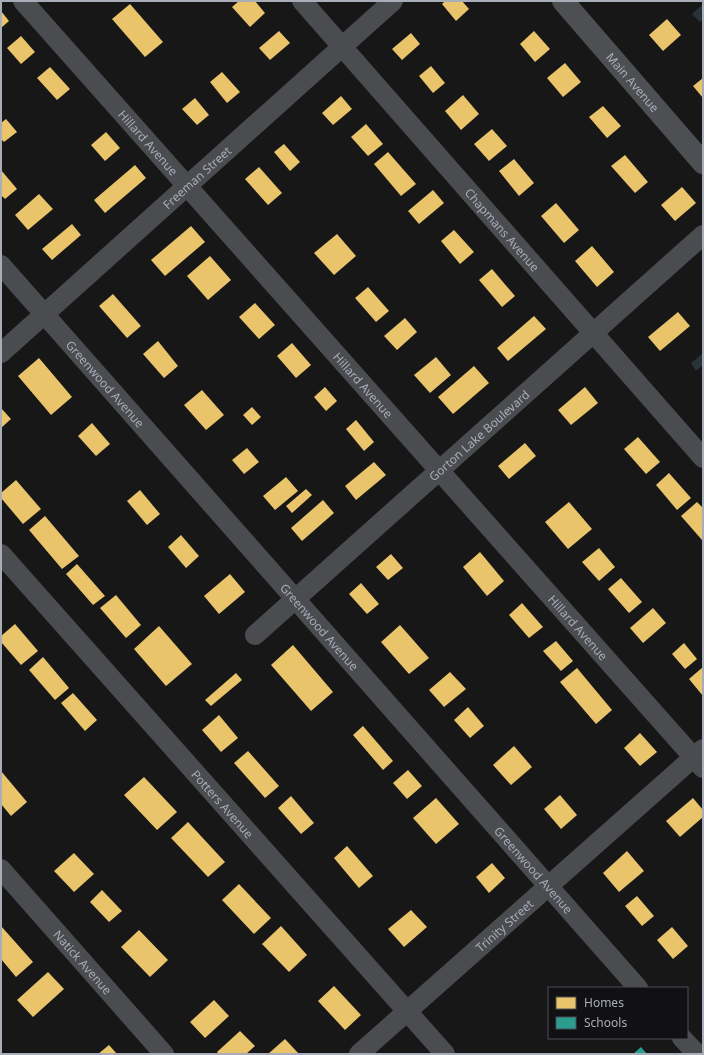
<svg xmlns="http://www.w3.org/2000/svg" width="704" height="1055" font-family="'Noto Sans',sans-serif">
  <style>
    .water { fill: #2a3239 }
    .homes { fill: #e9c46a }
    .schools { fill: #2a9d8f }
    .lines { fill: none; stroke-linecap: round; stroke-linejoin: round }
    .minor { stroke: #4b4c50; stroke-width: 20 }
    .major { stroke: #4d4f52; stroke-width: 22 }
    .labels { text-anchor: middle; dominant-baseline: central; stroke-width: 4; stroke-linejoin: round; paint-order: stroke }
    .street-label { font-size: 12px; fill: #a8adb8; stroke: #111113 }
  </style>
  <rect width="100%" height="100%" fill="#171717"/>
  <g class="water">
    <polygon points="703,4 703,19 700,22 692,14"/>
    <polygon points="703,353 703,365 696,371 691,363"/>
  </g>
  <g class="homes">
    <polygon points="239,1 255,1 265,13 250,27 232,7"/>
    <polygon points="445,1 462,1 469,9 456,21 442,4"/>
    <polygon points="130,4 163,42 145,57 112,19"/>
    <polygon points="1,11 9,21 1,28"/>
    <polygon points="667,19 681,35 663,51 649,35"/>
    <polygon points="279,31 290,43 270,60 259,48"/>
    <polygon points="534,31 550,49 535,62 520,44"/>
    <polygon points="411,33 420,44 402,60 392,49"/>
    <polygon points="21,36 35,52 21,64 7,48"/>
    <polygon points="565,63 581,82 563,97 547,78"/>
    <polygon points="431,66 445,83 433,93 419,76"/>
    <polygon points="50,67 70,89 57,100 37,78"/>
    <polygon points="222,72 240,92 227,103 210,82"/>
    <polygon points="703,78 703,98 693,86"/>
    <polygon points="463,95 479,114 461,130 445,111"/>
    <polygon points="341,96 352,109 333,125 322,113"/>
    <polygon points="195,98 209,115 197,125 182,109"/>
    <polygon points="603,106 621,126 607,138 589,117"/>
    <polygon points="6,119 17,132 4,142 1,139 1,123"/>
    <polygon points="366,124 383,144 368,156 351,137"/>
    <polygon points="492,129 507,146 489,161 474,144"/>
    <polygon points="106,132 120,148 105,161 91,145"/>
    <polygon points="284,144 300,162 290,171 274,152"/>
    <polygon points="388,152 416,184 401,196 374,164"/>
    <polygon points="625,155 648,182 635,193 611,166"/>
    <polygon points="514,159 534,183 519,196 499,171"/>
    <polygon points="135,165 146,178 105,213 94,200"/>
    <polygon points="259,167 282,193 268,205 245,179"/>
    <polygon points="1,170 17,189 5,199 1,195"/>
    <polygon points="682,187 696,203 675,221 661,205"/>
    <polygon points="433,190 444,203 419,224 408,211"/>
    <polygon points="39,194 53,209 28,230 15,215"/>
    <polygon points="556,203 579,230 564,243 541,216"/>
    <polygon points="72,224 81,235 52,260 42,249"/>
    <polygon points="191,226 205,242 165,276 151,260"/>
    <polygon points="454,230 474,252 460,264 441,241"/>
    <polygon points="337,234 356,256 334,275 314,253"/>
    <polygon points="592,246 614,272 597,287 575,261"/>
    <polygon points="210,256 231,280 208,300 187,276"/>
    <polygon points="492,269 515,296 502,307 479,280"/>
    <polygon points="368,287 389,311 376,322 355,298"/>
    <polygon points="113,294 141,326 127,338 99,306"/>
    <polygon points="255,303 275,325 259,339 239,317"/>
    <polygon points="678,312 690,326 660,351 648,337"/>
    <polygon points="534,316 546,329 508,361 497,348"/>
    <polygon points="405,318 417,332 397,350 384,336"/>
    <polygon points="158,341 178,366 164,378 143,354"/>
    <polygon points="292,343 311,365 296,378 277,356"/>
    <polygon points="436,357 451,375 430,393 414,375"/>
    <polygon points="39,358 72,397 51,415 18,376"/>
    <polygon points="474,366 489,383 453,414 438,397"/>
    <polygon points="325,387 337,401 326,411 314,397"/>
    <polygon points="585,387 598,403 571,425 558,410"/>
    <polygon points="202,390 224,415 206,430 184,405"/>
    <polygon points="252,407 261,417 252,425 243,415"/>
    <polygon points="1,408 11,419 1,428"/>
    <polygon points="356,420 374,442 364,451 346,429"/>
    <polygon points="92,423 110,444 96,456 78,436"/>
    <polygon points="638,437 660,462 646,474 624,449"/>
    <polygon points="525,443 536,456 509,479 498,466"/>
    <polygon points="247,448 259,462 244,474 232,460"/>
    <polygon points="374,462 386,475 356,500 345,486"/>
    <polygon points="669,473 691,498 677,510 656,485"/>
    <polygon points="286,477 298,491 275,510 263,496"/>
    <polygon points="16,480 41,509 23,524 1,498 1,493"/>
    <polygon points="306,489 312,495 292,513 286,506"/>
    <polygon points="140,490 160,514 147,525 127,501"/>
    <polygon points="323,500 334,513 302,541 291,528"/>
    <polygon points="569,502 592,529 568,549 545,522"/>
    <polygon points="697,502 703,508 702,540 681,516"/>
    <polygon points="45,516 79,556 62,569 29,530"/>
    <polygon points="181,535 199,556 186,568 168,547"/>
    <polygon points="599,548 615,567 599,581 582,562"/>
    <polygon points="480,552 504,581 487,596 463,567"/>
    <polygon points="391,554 403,568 388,580 376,567"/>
    <polygon points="77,564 105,596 93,605 66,574"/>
    <polygon points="230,574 245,592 219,614 204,596"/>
    <polygon points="621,578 642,602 629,613 608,589"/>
    <polygon points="361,583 379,604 367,614 349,594"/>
    <polygon points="116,595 141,625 126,638 100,608"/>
    <polygon points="522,603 543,627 529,638 509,615"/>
    <polygon points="653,608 666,623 643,643 630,628"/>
    <polygon points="15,624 38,651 21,665 1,642 1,636"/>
    <polygon points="400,625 429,658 409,674 381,642"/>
    <polygon points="159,626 192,664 166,686 134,649"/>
    <polygon points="556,641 573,661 561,671 543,651"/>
    <polygon points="684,643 697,659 685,669 672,654"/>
    <polygon points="293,645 333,692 311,711 271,665"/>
    <polygon points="43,657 69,688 55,700 29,670"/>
    <polygon points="703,667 703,696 689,679"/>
    <polygon points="577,668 612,710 596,724 560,682"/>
    <polygon points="450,672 466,689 444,707 429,690"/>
    <polygon points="236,673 242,680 211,706 205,700"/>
    <polygon points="73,693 97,720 85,731 61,703"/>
    <polygon points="468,707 484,726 470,738 454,720"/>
    <polygon points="219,715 238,738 221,752 202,730"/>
    <polygon points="363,726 393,761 383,770 353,735"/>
    <polygon points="640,733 657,752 640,766 624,748"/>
    <polygon points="514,746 532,767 511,785 493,765"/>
    <polygon points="248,751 279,786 265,798 234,763"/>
    <polygon points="408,770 422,786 407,799 393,783"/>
    <polygon points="1,771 27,802 11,816 1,804"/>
    <polygon points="144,777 177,812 157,830 124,795"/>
    <polygon points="560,795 577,815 561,829 544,809"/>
    <polygon points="291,796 314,823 301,834 278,808"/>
    <polygon points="436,798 459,824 436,844 413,818"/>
    <polygon points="693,798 703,810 703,817 680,837 666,821"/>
    <polygon points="188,822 225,862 208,877 171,838"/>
    <polygon points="347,846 373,876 359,888 334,858"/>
    <polygon points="627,851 644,871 619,892 603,873"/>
    <polygon points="74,853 94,874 74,892 54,871"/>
    <polygon points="492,863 505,878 489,893 476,877"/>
    <polygon points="239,884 271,918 254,934 222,900"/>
    <polygon points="102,890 122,911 109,922 90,902"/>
    <polygon points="637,896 654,916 642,926 625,906"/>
    <polygon points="411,910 427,927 404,947 388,929"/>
    <polygon points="1,926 33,962 16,977 1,959"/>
    <polygon points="281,926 307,955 289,972 262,944"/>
    <polygon points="672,927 688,946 673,959 657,940"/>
    <polygon points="139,930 168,960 150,977 121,947"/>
    <polygon points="48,972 64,989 33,1017 17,1000"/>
    <polygon points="334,986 361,1015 345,1030 318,1001"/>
    <polygon points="214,1000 229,1016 205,1038 190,1022"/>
    <polygon points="240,1031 255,1046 246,1054 219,1054 217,1052"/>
    <polygon points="285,1039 299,1054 268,1054"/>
    <polygon points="109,1045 117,1054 98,1054"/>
  </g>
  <polygon class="schools" points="641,1047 647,1054 633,1054"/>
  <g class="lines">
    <g class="minor">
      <path id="s1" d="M23,1L703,768"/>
      <path id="s2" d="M302,1L703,458"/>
      <path id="s3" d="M1,265L638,988"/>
      <path id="s4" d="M1,353L393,1"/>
      <path id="s5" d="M1,554L445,1054"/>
      <path id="s6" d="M255,635L703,235"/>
      <path id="s7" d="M1,869L164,1054"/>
      <polyline points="682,1038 697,1054"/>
      <path id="s8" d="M359,1054L703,749"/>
    </g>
    <path class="major" id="s9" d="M563,1L703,163"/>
  </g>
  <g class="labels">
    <g class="street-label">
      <text stroke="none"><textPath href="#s9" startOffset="107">Main Avenue</textPath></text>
      <text stroke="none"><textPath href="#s1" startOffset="189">Hillard Avenue</textPath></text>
      <text stroke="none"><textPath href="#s4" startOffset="263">Freeman Street</textPath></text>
      <text stroke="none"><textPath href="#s2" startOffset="304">Chapmans Avenue</textPath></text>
      <text stroke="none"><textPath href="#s3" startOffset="158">Greenwood Avenue</textPath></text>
      <text stroke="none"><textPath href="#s1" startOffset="513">Hillard Avenue</textPath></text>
      <text stroke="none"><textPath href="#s6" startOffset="300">Gorton Lake Boulevard</textPath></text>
      <text stroke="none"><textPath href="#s3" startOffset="482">Greenwood Avenue</textPath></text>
      <text stroke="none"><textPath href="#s1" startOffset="837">Hillard Avenue</textPath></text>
      <text stroke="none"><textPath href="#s5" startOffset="334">Potters Avenue</textPath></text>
      <text stroke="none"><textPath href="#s3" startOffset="806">Greenwood Avenue</textPath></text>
      <text stroke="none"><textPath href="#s8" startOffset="194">Trinity Street</textPath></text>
      <text stroke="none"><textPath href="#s7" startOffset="124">Natick Avenue</textPath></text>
    </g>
  </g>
  <rect width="704" height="1055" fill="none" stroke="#a8adb8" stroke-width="4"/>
  <rect x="548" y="987" width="140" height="52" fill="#111113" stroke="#4d4f55"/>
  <rect x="556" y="997" width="20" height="12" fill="#e9c46a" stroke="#4d4f55"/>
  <text x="584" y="1007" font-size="12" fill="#a8adb8">Homes</text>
  <rect x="556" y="1017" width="20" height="12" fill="#2a9d8f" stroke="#4d4f55"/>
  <text x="584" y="1027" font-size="12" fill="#a8adb8">Schools</text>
</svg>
